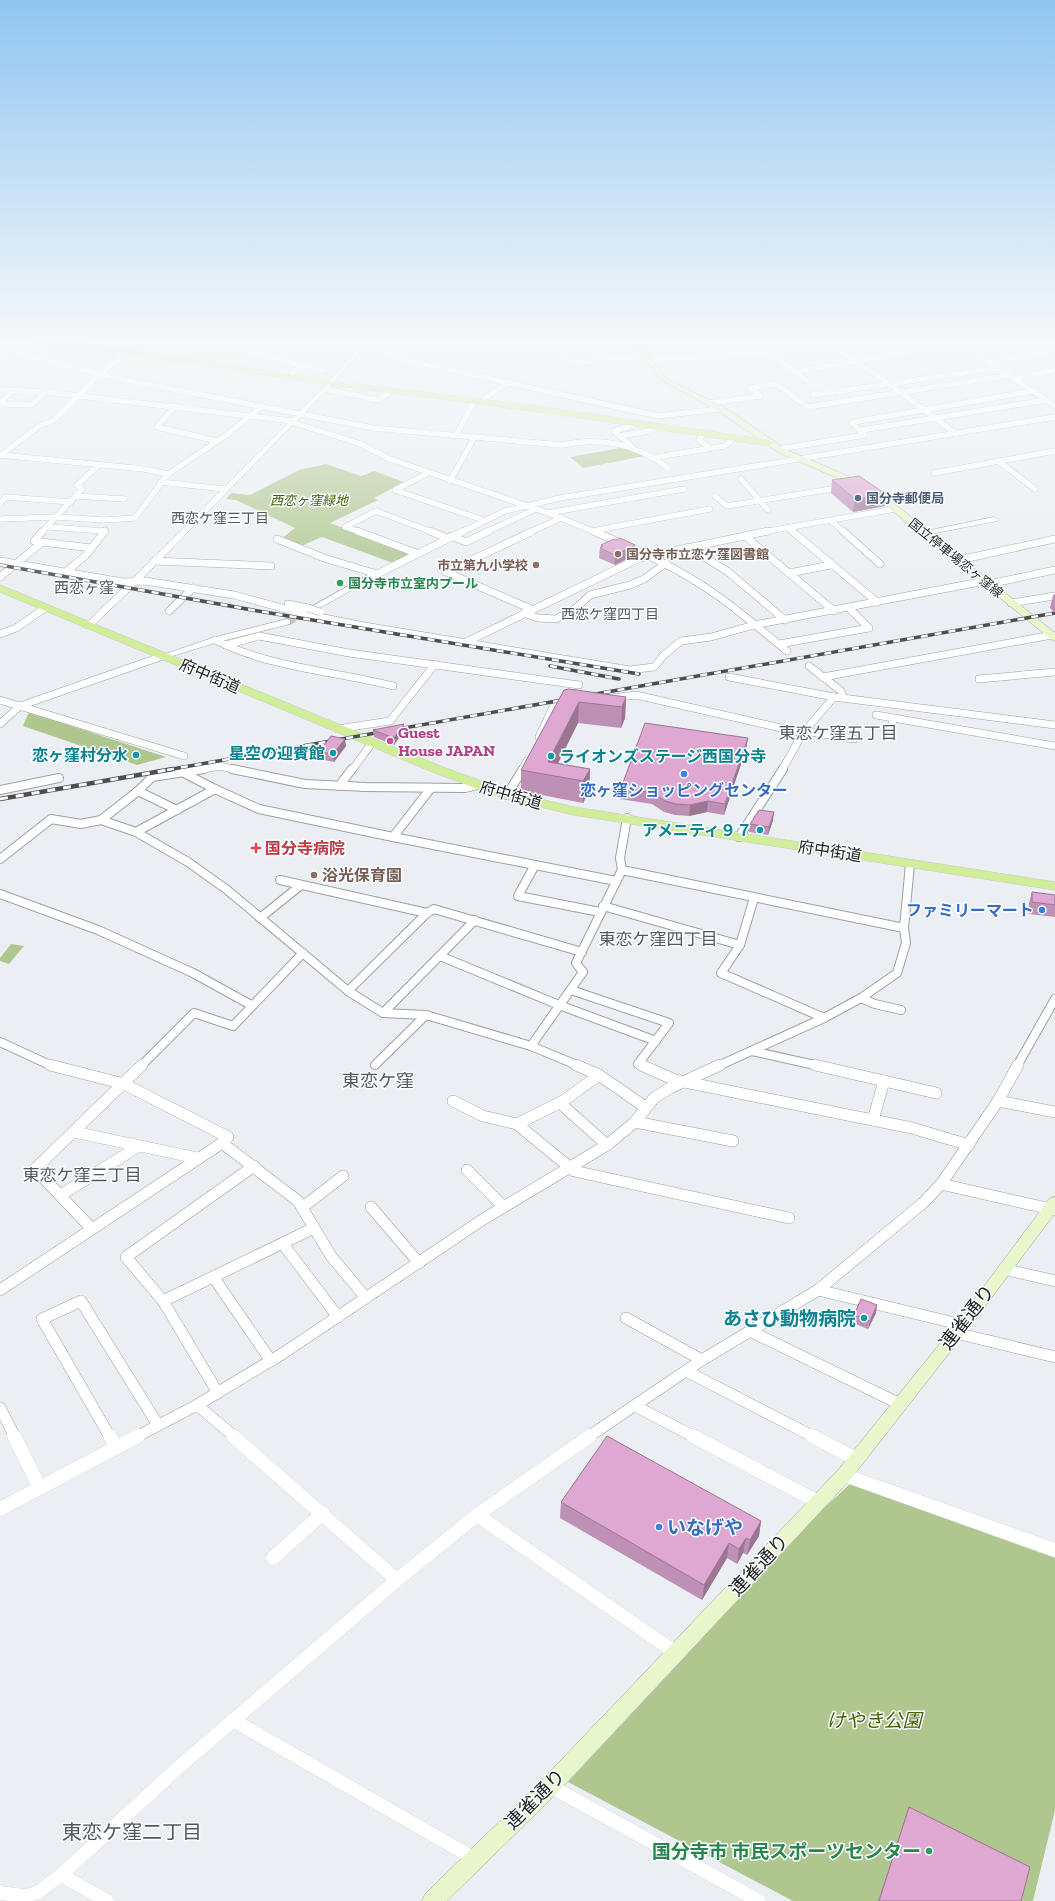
<svg xmlns="http://www.w3.org/2000/svg" width="1055" height="1901" font-family="'Zilla Slab','Noto Sans JP',serif">
  <style>
    .green { fill: #afc78f }
    .lines { fill: none; stroke-linecap: round; stroke-linejoin: round }
    .tertiary-tunnel { stroke: #c2c5c9; stroke-width: 8; stroke-dasharray: 8 4.5; stroke-linecap: butt }
    .minor-far4-casing { stroke: #9da0a3; stroke-width: 6 }
    .minor-far3-casing { stroke: #9da0a3; stroke-width: 8 }
    .minor-far2-casing { stroke: #9da0a3; stroke-width: 10 }
    .minor-far1-casing { stroke: #9da0a3; stroke-width: 12 }
    .minor-casing { stroke: #9da0a3; stroke-width: 14 }
    .tertiary-casing { stroke: #9da0a3; stroke-width: 1 }
    .secondary-casing { stroke: #9da0a3; stroke-width: 1 }
    .primary-casing { stroke: #c9c9c9; stroke-width: 1 }
    .minor-far4 { stroke: #fff; stroke-width: 5.5 }
    .minor-far3 { stroke: #fff; stroke-width: 7 }
    .minor-far2 { stroke: #fff; stroke-width: 8 }
    .minor-far1 { stroke: #fff; stroke-width: 11 }
    .minor { stroke: #fff; stroke-width: 14 }
    .tertiary { fill: #fff; fill-rule: evenodd }
    .secondary { fill: #e8f6cc; fill-rule: evenodd }
    .primary { fill: #d0ed9a; fill-rule: evenodd }
    .rail-far1-casing { stroke: #4b4d4f; stroke-width: 3.5 }
    .rail-casing { stroke: #4b4d4f; stroke-width: 4.5 }
    .rail-far1 { stroke: #f9fcff; stroke-width: 2.5; stroke-dasharray: 7; stroke-linecap: butt }
    .rail { stroke: #f9fcff; stroke-width: 3; stroke-dasharray: 8; stroke-linecap: butt }
    .minor-bridge-casing { stroke: #9da0a3; stroke-width: 8; stroke-linecap: butt }
    .minor-bridge { stroke: #fff; stroke-width: 7 }
    .wall { fill: #bf90b5 }
    .shaded-wall { fill: #9b7693 }
    .building { fill: #dea8d2; stroke: #9b7693 }
    .service-dot { fill: #5c6f8a; stroke: #f9fcff; stroke-width: 1.5 }
    .education-dot { fill: #8d6e63; stroke: #f9fcff; stroke-width: 1.5 }
    .leisure-dot { fill: #2e9e5b; stroke: #f9fcff; stroke-width: 1.5 }
    .hotel-dot { fill: #d1479c; stroke: #f9fcff; stroke-width: 1.5 }
    .culture-dot { fill: #0f9aa8; stroke: #f9fcff; stroke-width: 1.5 }
    .shop-dot { fill: #3f7fe0; stroke: #f9fcff; stroke-width: 1.5 }
    .health-dot { fill: #e0444e; stroke: #f9fcff; stroke-width: 1.5 }
    .labels { text-anchor: middle; dominant-baseline: central; stroke-width: 3; stroke-linejoin: round; paint-order: stroke }
    .far-service-label { font-size: 13px; font-weight: bold; fill: #4e5e75; stroke: #f9fcff; text-anchor: start }
    .far-park-label { font-size: 13px; font-style: italic; fill: #456206; stroke: #f9fcff }
    .far-education-label { font-size: 13px; font-weight: bold; fill: #785e54; stroke: #f9fcff; text-anchor: start }
    .far-street-label { font-size: 13px; fill: #1c1e1f; stroke: #f9fcff }
    .far-leisure-label { font-size: 13px; font-weight: bold; fill: #27864d; stroke: #f9fcff; text-anchor: start }
    .far-neighbourhood-label { font-size: 14px; fill: #55585b; stroke: #f9fcff }
    .far-quarter-label { font-size: 15px; fill: #55585b; stroke: #f9fcff }
    .street-label { font-size: 16px; fill: #1c1e1f; stroke: #f9fcff }
    .hotel-label { font-size: 16px; font-weight: bold; fill: #b23c85; stroke: #f9fcff; text-anchor: start }
    .culture-label { font-size: 16px; font-weight: bold; fill: #0d838f; stroke: #f9fcff; text-anchor: end }
    .shop-label { font-size: 16px; font-weight: bold; fill: #366cbe; stroke: #f9fcff }
    .health-label { font-size: 16px; font-weight: bold; fill: #be3a42; stroke: #f9fcff; text-anchor: start }
    .education-label { font-size: 16px; font-weight: bold; fill: #785e54; stroke: #f9fcff; text-anchor: start }
    .neighbourhood-label { font-size: 17px; fill: #55585b; stroke: #f9fcff }
    .quarter-label { font-size: 18px; fill: #55585b; stroke: #f9fcff }
    .near-street-label { font-size: 19px; fill: #1c1e1f; stroke: #f9fcff }
    .near-culture-label { font-size: 19px; font-weight: bold; fill: #0d838f; stroke: #f9fcff; text-anchor: end }
    .near-shop-label { font-size: 19px; font-weight: bold; fill: #366cbe; stroke: #f9fcff; text-anchor: start }
    .near-park-label { font-size: 19px; font-style: italic; fill: #456206; stroke: #f9fcff }
    .near-leisure-label { font-size: 19px; font-weight: bold; fill: #27864d; stroke: #f9fcff; text-anchor: end }
    .near-neighbourhood-label { font-size: 20px; fill: #55585b; stroke: #f9fcff }
  </style>
  <rect width="100%" height="100%" fill="#ebeff3"/>
  <g class="green">
    <polygon points="631,446 650,455 583,468 570,457"/>
    <polygon points="326,464 361,476 374,471 404,482 374,498 378,500 330,523 410,553 409,555 393,563 322,537 301,546 281,539 295,528 236,500 226,499 231,493 250,495 299,470"/>
    <polygon points="29,712 166,757 137,765 23,726"/>
    <polygon points="11,944 24,946 9,964 0,961 0,958"/>
    <polygon points="850,1484 1055,1558 1055,1810 1033,1901 793,1901 568,1782 823,1509"/>
  </g>
  <g class="lines">
    <polyline class="tertiary-tunnel" points="287,622 297,617"/>
    <g class="minor-far4-casing">
      <g id="minor-far4">
        <polyline points="214,342 323,371"/>
        <polyline points="755,342 807,381"/>
        <polyline points="826,342 890,384 956,434"/>
        <polyline points="959,342 1055,406"/>
        <polyline points="984,342 990,345 1008,342"/>
        <polyline points="364,345 373,347 397,358 658,416 721,409"/>
        <polyline points="758,345 774,342"/>
        <polyline points="375,346 418,342"/>
        <path d="M0,349L125,380L373,428L562,445C600,436 637,444 668,468"/>
        <polyline points="837,349 876,342"/>
        <polyline points="0,359 7,351"/>
        <polyline points="559,360 582,362 647,356"/>
        <polyline points="649,360 768,352"/>
        <polyline points="990,363 1055,350"/>
        <polyline points="794,372 960,343"/>
        <polyline points="292,373 302,366"/>
        <polyline points="1014,379 1055,370"/>
        <polyline points="325,389 378,400 389,393"/>
        <polyline points="0,390 46,392 293,421"/>
        <polyline points="11,391 0,404 31,405 46,392"/>
        <polyline points="813,395 998,368"/>
        <polyline points="485,398 508,383"/>
        <polyline points="710,403 760,396 750,388 776,384 808,407 1010,375"/>
        <polyline points="175,406 157,427 217,441"/>
        <polyline points="291,422 358,443 390,459 548,513 595,532"/>
        <polyline points="631,426 614,431 631,446"/>
        <polyline points="862,430 1046,400"/>
        <polyline points="703,434 699,440 710,448"/>
        <polyline points="456,436 473,403"/>
        <polyline points="620,436 649,431 651,429"/>
        <polyline points="779,449 865,435 852,423 854,422 1033,391"/>
        <polyline points="0,455 144,469 168,474"/>
        <polyline points="0,456 39,426 54,420 99,374 119,359 120,351"/>
        <polyline points="657,457 725,446 733,439"/>
        <polyline points="998,461 1035,489"/>
        <polyline points="428,473 395,490 483,520"/>
        <polyline points="934,473 1055,451"/>
        <polyline points="741,479 768,510"/>
        <polyline points="450,481 474,438"/>
        <polyline points="160,482 225,489"/>
        <polyline points="75,496 124,499"/>
        <polyline points="715,496 727,506 844,487"/>
        <polyline points="0,503 6,497 71,502"/>
        <polyline points="548,513 684,489"/>
        <polyline points="0,519 57,517 104,520 135,518 168,474 228,434 262,406"/>
        <polyline points="831,521 844,532"/>
        <polyline points="48,527 105,531"/>
        <polyline points="788,528 793,532"/>
        <polyline points="592,531 710,509"/>
        <polyline points="42,532 82,489 77,485 99,465"/>
        <polyline points="104,532 105,531"/>
        <polyline points="360,532 345,527 376,511 432,532"/>
        <polyline points="462,532 505,511 560,498 1055,417"/>
        <polyline points="486,532 536,509"/>
        <polyline points="530,532 561,518"/>
        <polyline points="762,532 895,509"/>
      </g>
    </g>
    <g class="minor-far3-casing">
      <g id="minor-far3">
        <polyline points="43,531 34,541 91,548"/>
        <polyline points="357,531 416,553"/>
        <polyline points="430,531 447,538"/>
        <path d="M593,531C635,549 677,567 715,594C740,611 763,632 787,651"/>
        <polyline points="792,531 877,602"/>
        <polyline points="843,531 880,564"/>
        <polyline points="451,536 466,542 489,531"/>
        <polyline points="745,536 834,611"/>
        <polyline points="277,539 324,558 377,574"/>
        <polyline points="688,547 727,571 785,620"/>
        <polyline points="959,560 1055,539"/>
        <polyline points="0,561 123,582 145,581 234,595 304,614 364,626 630,670 654,667 664,655 681,641 711,637 754,625 985,581"/>
        <polyline points="154,561 271,566"/>
        <polyline points="66,572 86,555 105,531"/>
        <polyline points="789,573 831,565"/>
        <polyline points="0,577 41,543"/>
        <polyline points="371,577 464,531"/>
        <polyline points="989,584 1055,570"/>
        <polyline points="1011,603 1055,596"/>
        <polyline points="288,604 308,608"/>
        <polyline points="531,609 446,572 533,531"/>
        <polyline points="169,611 193,588"/>
        <polyline points="524,613 538,618 556,619 576,608 590,595 630,585 644,579 666,563"/>
        <polyline points="0,634 16,628 45,608"/>
        <path d="M215,640C270,668 334,671 393,686"/>
        <polyline points="464,643 640,558 768,531"/>
        <polyline points="779,644 869,628 849,608"/>
        <polyline points="226,645 259,636 349,653 579,685"/>
        <polyline points="809,666 841,691 843,697"/>
        <polyline points="729,677 834,697 1055,725"/>
        <polyline points="823,677 1052,635"/>
        <polyline points="979,679 1055,672"/>
        <polyline points="611,698 636,695 803,733"/>
        <polyline points="0,700 184,756"/>
        <polyline points="876,715 1055,746"/>
        <polyline points="0,724 20,706 163,656"/>
        <polyline points="337,729 390,721 435,664"/>
        <polyline points="890,730 894,718"/>
        <polyline points="804,731 854,739"/>
        <polyline points="539,737 553,707 567,705"/>
        <polyline points="198,770 220,766 237,770"/>
        <polyline points="352,770 372,743"/>
        <polyline points="522,770 527,761"/>
        <polyline points="782,770 803,733 834,697"/>
      </g>
    </g>
    <g class="minor-far2-casing">
      <g id="minor-far2">
        <polyline points="232,769 305,784 366,787 465,788 477,785"/>
        <polyline points="182,772 215,789"/>
        <polyline points="339,786 352,769"/>
        <polyline points="0,790 59,778"/>
        <polyline points="138,791 177,810"/>
        <polyline points="507,795 523,769"/>
        <polyline points="101,820 136,832 188,862 226,889 348,991 383,1013 426,1015 531,1046 579,1066"/>
        <polyline points="136,832 215,789 259,809 393,837 431,788"/>
        <polyline points="393,837 616,881"/>
        <polyline points="739,837 783,769"/>
        <polyline points="0,859 51,819 81,824 101,820 138,791 152,777 204,769"/>
        <polyline points="535,865 518,896 600,912"/>
        <polyline points="622,870 904,928"/>
        <polyline points="280,880 427,913"/>
        <polyline points="0,894 98,930 193,973 251,1005"/>
        <polyline points="754,898 740,945 721,973 824,1018"/>
        <polyline points="603,906 740,945"/>
        <polyline points="260,918 301,885"/>
        <polyline points="440,956 559,1005 656,1041"/>
        <polyline points="571,990 669,1023 638,1064 643,1066"/>
        <polyline points="348,991 427,913 434,909 582,952"/>
        <polyline points="861,998 875,1004 901,1010"/>
        <polyline points="383,1013 475,920"/>
        <polyline points="0,1042 52,1066"/>
        <polyline points="531,1046 583,972 576,963 622,870 620,858 627,818"/>
        <polyline points="752,1051 819,1066"/>
        <polyline points="375,1065 426,1015"/>
        <polyline points="141,1066 194,1013 233,1026 303,953"/>
        <polyline points="718,1066 824,1018 861,998 897,973 906,943 904,928 910,864"/>
        <polyline points="1017,1066 1055,999"/>
      </g>
    </g>
    <g class="minor-far1-casing">
      <g id="minor-far1">
        <polyline points="576,1065 599,1075 645,1107"/>
        <polyline points="641,1065 675,1080 912,1128 969,1145"/>
        <polyline points="815,1065 936,1093"/>
        <polyline points="453,1101 483,1116 517,1124 563,1101 599,1075"/>
        <polyline points="998,1101 1055,1112"/>
        <polyline points="560,1103 607,1145"/>
        <polyline points="873,1120 884,1081"/>
        <polyline points="635,1122 733,1141"/>
        <polyline points="517,1124 574,1171 789,1218"/>
        <polyline points="74,1132 197,1158"/>
        <polyline points="222,1143 298,1201 331,1256 366,1298"/>
        <polyline points="467,1170 504,1207"/>
        <polyline points="941,1184 1055,1210"/>
        <polyline points="61,1195 139,1146"/>
        <polyline points="303,1207 343,1176"/>
        <polyline points="371,1207 419,1263"/>
        <polyline points="92,1229 35,1169 142,1065"/>
        <polyline points="283,1244 338,1317"/>
        <polyline points="1004,1269 1055,1281"/>
        <polyline points="214,1278 271,1361"/>
        <polyline points="0,1290 222,1143 228,1137 124,1084 50,1065"/>
        <polyline points="818,1290 963,1325"/>
        <polyline points="163,1301 314,1228"/>
        <polyline points="626,1318 702,1360"/>
        <polyline points="750,1331 900,1404"/>
        <polyline points="956,1333 1055,1357"/>
        <polyline points="686,1371 814,1437"/>
        <polyline points="218,1393 163,1301 126,1257 254,1166"/>
        <polyline points="197,1405 235,1437"/>
        <polyline points="635,1406 695,1437"/>
        <polyline points="0,1408 15,1437"/>
        <polyline points="110,1437 42,1319 81,1301 158,1425"/>
        <polyline points="136,1437 197,1405 282,1354 482,1220 607,1145 635,1122 654,1098 670,1088 720,1065"/>
        <polyline points="588,1437 702,1360 818,1290 923,1203 941,1184 998,1101 1018,1065"/>
      </g>
    </g>
    <g class="minor-casing">
      <g id="minor">
        <polyline points="14,1436 40,1488"/>
        <polyline points="110,1436 116,1447"/>
        <polyline points="233,1436 397,1580"/>
        <polyline points="693,1436 818,1502"/>
        <polyline points="812,1436 856,1459"/>
        <polyline points="844,1475 1055,1550"/>
        <polyline points="0,1509 138,1436"/>
        <polyline points="477,1515 676,1653"/>
        <polyline points="273,1558 323,1513"/>
        <polyline points="233,1720 475,1859"/>
        <polyline points="550,1786 759,1901"/>
        <polyline points="61,1875 107,1901"/>
        <polyline points="0,1893 25,1896 37,1893 61,1875 180,1766 397,1580 477,1515 590,1436"/>
      </g>
    </g>
    <g class="tertiary-casing">
      <g id="tertiary">
        <polygon points="363,342 369,342 327,390 138,583 91,628 85,628 85,624 132,579 323,388"/>
        <polygon points="994,517 998,519 997,521 926,535 922,533 926,531"/>
        <polygon points="368,575 375,577 300,619 294,619 293,617"/>
        <polygon points="287,619 290,620 290,624 218,642 163,659 159,656 212,638"/>
      </g>
    </g>
    <g class="secondary-casing">
      <g id="secondary">
        <polygon points="633,342 640,342 665,378 724,407 787,450 862,482 880,492 1055,633 1055,641 1052,640 874,496 856,486 781,454 718,411 661,380"/>
        <polygon points="1055,1197 1055,1213 968,1329 850,1480 557,1793 447,1901 422,1901 425,1894 543,1779 838,1470 958,1321 1050,1198"/>
      </g>
    </g>
    <g class="primary-casing">
      <g id="primary">
        <polygon points="32,342 78,342 331,381 539,406 769,440 773,443 769,446 539,412 331,385 73,346 70,349 36,344"/>
        <polygon points="0,585 443,767 511,792 574,807 1055,882 1055,890 574,815 503,798 435,773 0,592"/>
      </g>
    </g>
    <use href="#minor-far4" class="minor-far4"/>
    <use href="#minor-far3" class="minor-far3"/>
    <use href="#minor-far2" class="minor-far2"/>
    <use href="#minor-far1" class="minor-far1"/>
    <use href="#minor" class="minor"/>
    <use href="#tertiary" class="tertiary"/>
    <use href="#secondary" class="secondary"/>
    <use href="#primary" class="primary"/>
    <g class="rail-far1-casing">
      <g id="rail-far1">
        <polyline points="0,565 258,611 639,674"/>
        <polyline points="550,666 619,679"/>
        <polyline points="590,695 1055,613"/>
        <polyline points="167,770 568,699"/>
      </g>
    </g>
    <g class="rail-casing">
      <polyline id="rail" points="0,799 173,769"/>
    </g>
    <use href="#rail-far1" class="rail-far1"/>
    <use href="#rail" class="rail"/>
    <g class="minor-bridge-casing">
      <polyline id="minor-bridge" points="308,608 320,612"/>
    </g>
    <use href="#minor-bridge" class="minor-bridge"/>
  </g>
  <g class="wall">
    <polygon points="832,480 885,506 853,512 831,493"/>
    <polygon points="601,545 635,555 615,565 599,558 600,548"/>
    <polygon points="1055,594 1055,613 1050,608 1053,595"/>
    <polygon points="564,690 626,697 625,718 621,728 578,723 558,763 590,769 589,791 583,803 521,791 521,770"/>
    <polygon points="373,730 404,731 394,745 374,737"/>
    <polygon points="748,738 746,749 724,815 707,812 689,816 675,815 664,812 652,804 620,799 621,788"/>
    <polygon points="346,746 334,762 320,759 319,752"/>
    <polygon points="773,820 768,835 749,832 750,824"/>
    <polygon points="1032,892 1055,895 1055,917 1029,914 1029,903"/>
    <polygon points="876,1313 868,1329 853,1323 854,1315"/>
    <polygon points="561,1502 761,1521 759,1536 747,1555 743,1553 737,1564 727,1558 702,1600 560,1518"/>
    <polygon points="909,1807 1021,1901 878,1901"/>
  </g>
  <g class="shaded-wall">
    <polygon points="886,494 885,506 853,512 855,499"/>
    <polygon points="635,545 635,555 615,565 615,555"/>
    <polygon points="626,697 625,718 621,728 622,707"/>
    <polygon points="579,702 578,723 552,775 548,762"/>
    <polygon points="404,724 404,731 394,745 394,738"/>
    <polygon points="748,738 746,749 724,815 725,804"/>
    <polygon points="345,739 346,746 334,762 333,754"/>
    <polygon points="590,769 589,791 583,803 583,781"/>
    <polygon points="708,801 707,812 689,816 690,805"/>
    <polygon points="774,812 773,820 768,835 769,827"/>
    <polygon points="877,1305 876,1313 868,1329 870,1321"/>
    <polygon points="761,1521 759,1536 747,1555 750,1540"/>
    <polygon points="746,1538 743,1553 737,1564 739,1549"/>
    <polygon points="729,1543 727,1558 702,1600 704,1585"/>
  </g>
  <g class="building">
    <polygon points="859,476 886,494 855,499 832,480"/>
    <polygon points="620,538 635,545 615,555 600,548 603,546 601,545 614,539 617,540"/>
    <polygon points="569,689 626,697 622,707 579,702 548,762 590,769 583,781 521,770 564,690"/>
    <polygon points="645,723 748,738 725,804 708,801 690,805 676,804 665,801 653,793 621,788"/>
    <polygon points="404,724 394,738 373,730"/>
    <polygon points="331,736 345,739 333,754 319,752"/>
    <polygon points="759,810 774,812 769,827 750,824"/>
    <polygon points="1032,892 1055,895 1055,905 1032,902"/>
    <polygon points="861,1299 877,1305 870,1321 854,1315"/>
    <polygon points="607,1436 761,1521 750,1540 746,1538 739,1549 729,1543 704,1585 561,1502"/>
    <polygon points="909,1807 1030,1867 1021,1901 879,1901"/>
  </g>
  <linearGradient id="sky" x2="0" y2="1"><stop stop-color="#90c5f1"/><stop offset="0.56" stop-color="#f6f8fa"/><stop offset="1" stop-color="#f6f8fa" stop-opacity="0"/></linearGradient>
  <rect width="1055" height="608" fill="url(#sky)"/>
  <circle class="service-dot" cx="858" cy="498" r="4"/>
  <g class="education-dot">
    <circle cx="618" cy="554" r="4"/>
    <circle cx="536" cy="565" r="4"/>
    <circle cx="314" cy="875" r="4"/>
  </g>
  <g class="leisure-dot">
    <circle cx="340" cy="583" r="4"/>
    <circle cx="929" cy="1851" r="4"/>
  </g>
  <circle class="hotel-dot" cx="390" cy="741" r="4"/>
  <g class="culture-dot">
    <circle cx="333" cy="753" r="4"/>
    <circle cx="136" cy="755" r="4"/>
    <circle cx="551" cy="756" r="4"/>
    <circle cx="760" cy="830" r="4"/>
    <circle cx="864" cy="1318" r="4"/>
  </g>
  <g class="shop-dot">
    <circle cx="684" cy="774" r="4"/>
    <circle cx="1042" cy="910" r="4"/>
    <circle cx="659" cy="1527" r="4"/>
  </g>
  <path class="health-dot" d="M254 842h4v4h4v4h-4v4h-4v-4h-4v-4h4z"/>
  <g class="labels">
    <g class="far-service-label">
      <text x="866" y="498">国分寺郵便局</text>
    </g>
    <g class="far-park-label">
      <text x="309" y="500">西恋ヶ窪緑地</text>
    </g>
    <g class="far-education-label">
      <text x="626" y="554">国分寺市立恋ケ窪図書館</text>
      <text x="528" y="565" text-anchor="end">市立第九小学校</text>
    </g>
    <g class="far-street-label">
      <text transform="translate(956 558) rotate(39)">国立停車場恋ヶ窪線</text>
    </g>
    <g class="far-leisure-label">
      <text x="348" y="583">国分寺市立室内プール</text>
    </g>
    <g class="far-neighbourhood-label">
      <text x="220" y="518">西恋ケ窪三丁目</text>
      <text x="610" y="614">西恋ケ窪四丁目</text>
    </g>
    <g class="far-quarter-label">
      <text x="84" y="588">西恋ヶ窪</text>
    </g>
    <g class="street-label">
      <text transform="translate(210 676) rotate(23)">府中街道</text>
      <text transform="translate(511 795) rotate(16)">府中街道</text>
      <text transform="translate(830 851) rotate(9)">府中街道</text>
    </g>
    <g class="hotel-label">
      <text x="398" y="732">Guest<tspan x="398" dy="18">House JAPAN</tspan></text>
    </g>
    <g class="culture-label">
      <text x="325" y="753">星空の迎賓館</text>
      <text x="128" y="755">恋ヶ窪村分水</text>
      <text x="559" y="756" text-anchor="start">ライオンズステージ西国分寺</text>
      <text x="752" y="830">アメニティ９７</text>
    </g>
    <g class="shop-label">
      <text x="684" y="790">恋ヶ窪ショッピングセンター</text>
      <text x="1034" y="910" text-anchor="end">ファミリーマート</text>
    </g>
    <g class="health-label">
      <text x="265" y="848">国分寺病院</text>
    </g>
    <g class="education-label">
      <text x="322" y="875">浴光保育園</text>
    </g>
    <g class="neighbourhood-label">
      <text x="838" y="733">東恋ケ窪五丁目</text>
      <text x="658" y="939">東恋ケ窪四丁目</text>
      <text x="82" y="1175">東恋ケ窪三丁目</text>
    </g>
    <g class="quarter-label">
      <text x="378" y="1081">東恋ケ窪</text>
    </g>
    <g class="near-street-label">
      <text transform="translate(967 1317) rotate(-52)">連雀通り</text>
      <text transform="translate(759 1565) rotate(-47)">連雀通り</text>
      <text transform="translate(535 1799) rotate(-45)">連雀通り</text>
    </g>
    <g class="near-culture-label">
      <text x="856" y="1318">あさひ動物病院</text>
    </g>
    <g class="near-shop-label">
      <text x="667" y="1527">いなげや</text>
    </g>
    <g class="near-park-label">
      <text x="874" y="1720">けやき公園</text>
    </g>
    <g class="near-leisure-label">
      <text x="921" y="1851">国分寺市 市民スポーツセンター</text>
    </g>
    <g class="near-neighbourhood-label">
      <text x="132" y="1832">東恋ケ窪二丁目</text>
    </g>
  </g>
</svg>
